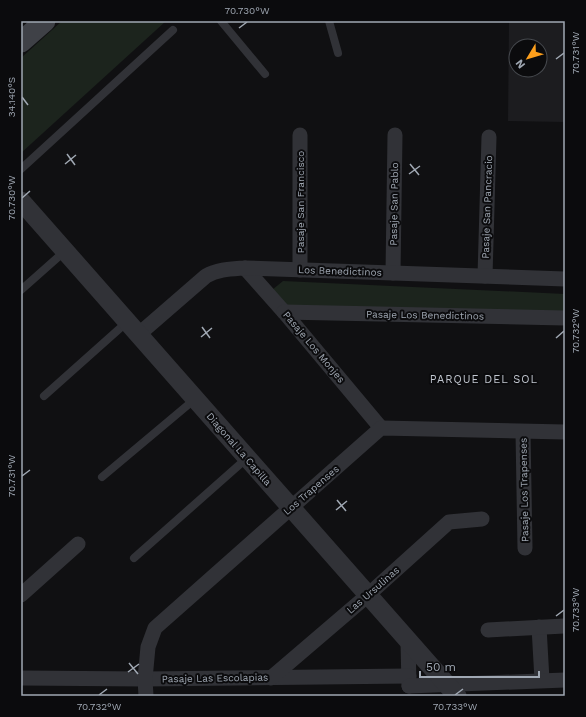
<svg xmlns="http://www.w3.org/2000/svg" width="586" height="717" font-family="'Work Sans',sans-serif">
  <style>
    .built { fill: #1c1c1f; fill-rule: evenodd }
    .green { fill: #1c241d }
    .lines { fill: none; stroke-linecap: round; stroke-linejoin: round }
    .service { stroke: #313237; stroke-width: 8 }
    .minor { stroke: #313237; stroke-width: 15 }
    .tertiary { stroke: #313237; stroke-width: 19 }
    .secondary { stroke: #3f4147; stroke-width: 21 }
    .ticks { fill: none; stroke: #a0a8b3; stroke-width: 1.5 }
    .labels { text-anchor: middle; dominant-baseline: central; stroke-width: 4; stroke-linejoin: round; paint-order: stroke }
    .street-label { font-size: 10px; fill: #a0a8b3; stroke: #0b0b0d }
    .neighbourhood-label { font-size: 11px; letter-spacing: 1px; fill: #c1c6cf; stroke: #0b0b0d }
    .neatline { fill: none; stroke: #a0a8b3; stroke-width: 1.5 }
    .ticks-label { font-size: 10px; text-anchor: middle; fill: #a0a8b3 }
  </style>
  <rect width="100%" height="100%" fill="#101012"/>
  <path class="built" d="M509,21H565V122L508,121ZM516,46H540V70H516Z"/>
  <g class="green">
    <polygon points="62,21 166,21 21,153 21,58"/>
    <polygon points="283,281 565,294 565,314 285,305 272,290"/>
  </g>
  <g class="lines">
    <g class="service">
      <polyline points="221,21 265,74"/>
      <polyline points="329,21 338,53"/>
      <polyline points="21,169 173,30"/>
      <polyline points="21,290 65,251"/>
      <polyline points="44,396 127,322"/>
      <polyline points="102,477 195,399"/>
      <polyline points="134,558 247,458"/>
    </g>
    <g class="minor">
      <polyline points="245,268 284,312 381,428"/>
      <polyline points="300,270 300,135"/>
      <polyline points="393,273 395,135"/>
      <polyline points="485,276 489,137"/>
      <polyline points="284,312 565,318"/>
      <path d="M138,335L206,276C218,269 232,269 245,268L565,279"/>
      <polyline points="523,432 525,548"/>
      <polyline points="21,595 78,544"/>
      <polyline points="539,627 542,680"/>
      <polyline points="488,630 564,626"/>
      <polyline points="408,641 409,686"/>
      <polyline points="21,678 145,679 409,676"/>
      <polyline points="271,678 368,595 449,522 482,519"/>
      <polyline points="409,686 565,680"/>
      <polyline points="146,696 145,679 148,647 155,628 381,428 565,432"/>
    </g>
    <polyline class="tertiary" points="21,201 457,696"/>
    <polyline class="secondary" points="21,42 45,21"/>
  </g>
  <path class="ticks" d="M239,28L247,22M556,59L564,53M22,97L28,105M67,154L75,165M65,164L76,155M410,164L419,175M409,174L420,166M22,198L30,191M202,327L210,338M201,337L212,328M556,338L564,331M22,476L30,470M337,500L346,511M336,510L347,501M556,616L564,610M129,663L138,674M128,672L139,664M99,695L107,689M455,695L463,689"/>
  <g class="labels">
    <g class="street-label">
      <text transform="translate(300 202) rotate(-90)">Pasaje San Francisco</text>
      <text transform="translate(394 204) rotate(-89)">Pasaje San Pablo</text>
      <text transform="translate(487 207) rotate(-88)">Pasaje San Pancracio</text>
      <text transform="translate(340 271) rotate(2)">Los Benedictinos</text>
      <text transform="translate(425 315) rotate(1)">Pasaje Los Benedictinos</text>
      <text transform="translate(314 347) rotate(50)">Pasaje Los Monjes</text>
      <text transform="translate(239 449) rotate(49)">Diagonal La Capilla</text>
      <text transform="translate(311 490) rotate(-41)">Los Trapenses</text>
      <text transform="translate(524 490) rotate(-91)">Pasaje Los Trapenses</text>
      <text transform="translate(373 590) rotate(-41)">Las Ursulinas</text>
      <text transform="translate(215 678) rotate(-1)">Pasaje Las Escolapias</text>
    </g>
    <g class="neighbourhood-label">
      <text x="484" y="379">PARQUE DEL SOL</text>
    </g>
  </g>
  <rect width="586" height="717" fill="none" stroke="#0b0b0d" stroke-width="44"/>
  <g transform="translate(528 58) rotate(232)"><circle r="19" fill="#0b0b0d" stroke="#474a4f"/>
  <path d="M0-3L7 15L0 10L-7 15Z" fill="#fd9f1c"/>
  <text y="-6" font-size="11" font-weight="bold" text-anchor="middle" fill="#a0a8b3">N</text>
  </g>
  <path d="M420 671v6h119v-6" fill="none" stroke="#a0a8b3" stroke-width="2"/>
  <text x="426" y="671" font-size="12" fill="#a0a8b3" stroke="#0b0b0d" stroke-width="3" paint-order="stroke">50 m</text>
  <rect x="22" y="22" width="542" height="673" class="neatline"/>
  <g class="ticks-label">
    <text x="247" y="14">70.730°W</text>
    <text transform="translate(575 53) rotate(-90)" y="4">70.731°W</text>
    <text transform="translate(11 97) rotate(-90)" y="4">34.140°S</text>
    <text transform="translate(11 198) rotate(-90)" y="4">70.730°W</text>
    <text transform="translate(575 331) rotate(-90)" y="4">70.732°W</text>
    <text transform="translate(11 476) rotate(-90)" y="4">70.731°W</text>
    <text transform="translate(575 610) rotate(-90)" y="4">70.733°W</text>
    <text x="99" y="710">70.732°W</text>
    <text x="455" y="710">70.733°W</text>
  </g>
</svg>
